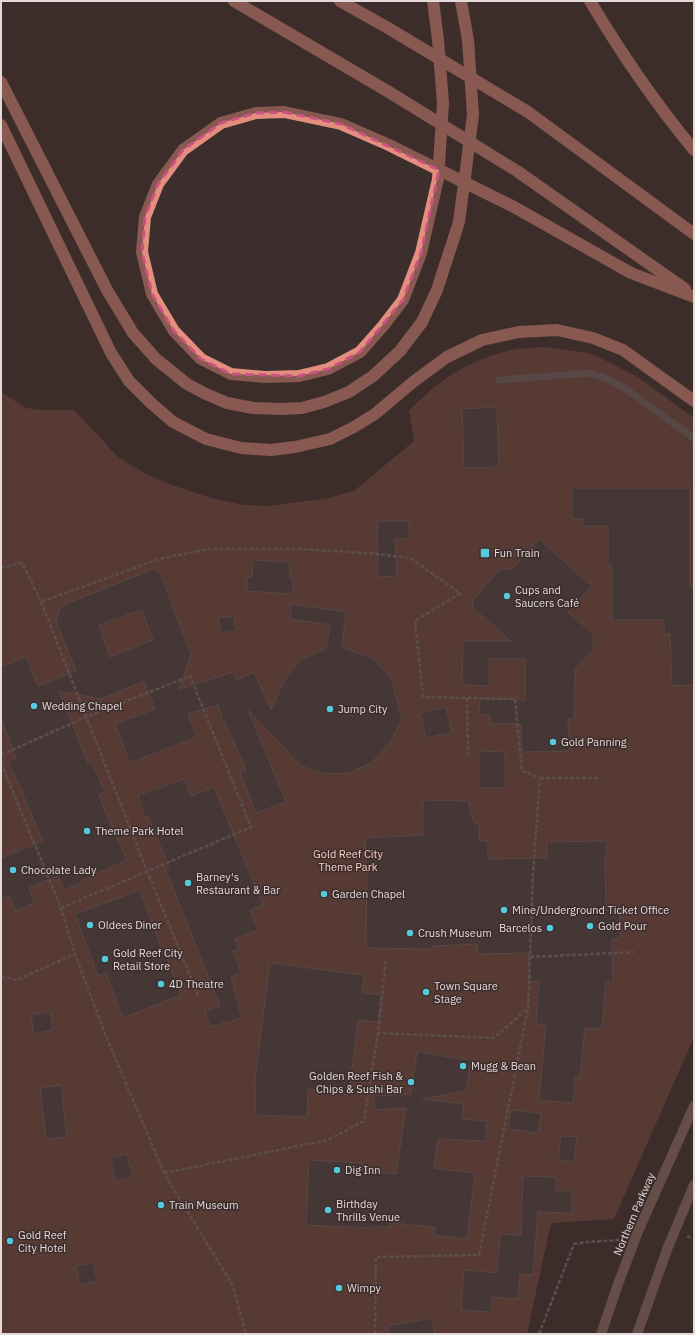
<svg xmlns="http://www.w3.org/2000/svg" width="695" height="1335" font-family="'IBM Plex Sans',sans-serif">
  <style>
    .green { fill: #7a4a41 }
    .building { fill: #514340; stroke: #766663; fill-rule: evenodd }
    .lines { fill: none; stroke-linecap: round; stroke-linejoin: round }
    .path { stroke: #817573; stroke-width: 2.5; stroke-dasharray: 4 2; stroke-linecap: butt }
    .lane { stroke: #786865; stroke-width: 7 }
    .secondary { stroke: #98736c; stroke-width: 10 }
    .highway { stroke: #e38e7e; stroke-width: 12 }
    .marked { fill: none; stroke: #cc5281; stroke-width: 3; stroke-dasharray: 8 5; stroke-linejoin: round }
    .poi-dot { fill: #55cadf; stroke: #3c2e2c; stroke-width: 1.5 }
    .labels { text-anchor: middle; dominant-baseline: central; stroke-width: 3; stroke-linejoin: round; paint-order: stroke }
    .poi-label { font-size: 11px; fill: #e4dad9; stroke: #3c2e2c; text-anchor: start }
    .park-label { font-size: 11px; fill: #fccdc3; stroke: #3c2e2c }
    .street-label { font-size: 11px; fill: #e4dad9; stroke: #3c2e2c }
  </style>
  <rect width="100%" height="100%" fill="#3c2e2c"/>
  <path class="green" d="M544,347L588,353L611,363L639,378L694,418V1037L614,1219L551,1223L527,1334H1V392L26,408L40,410H74L118,457L146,474L172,485L211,498L243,505L270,506L329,498L354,491L414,441L409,411C439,379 473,357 517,349C526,348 535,348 544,347Z"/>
  <g class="building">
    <polygon points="497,407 499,467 464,468 462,409"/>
    <polygon points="572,488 690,488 690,587 694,587 694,685 672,686 670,634 664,634 664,620 612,620 612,563 608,568 608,526 582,526 583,519 572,519"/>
    <polygon points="377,521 409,521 409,539 395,539 397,576 378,577"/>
    <polygon points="539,539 592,586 568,612 593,634 593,650 575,670 574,719 568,719 569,751 522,752 521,724 490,723 490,715 479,715 480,699 525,700 525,659 489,659 489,686 462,685 463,641 511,641 473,608 473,600 500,569 512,569"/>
    <polygon points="253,560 290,562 290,578 293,578 293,594 247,591 247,577 252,577"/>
    <path d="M153,569L160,572L191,655L179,689L234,672L237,680L254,672L271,710L286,677L302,659L326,649L330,625L291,619L290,604L346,612L342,647L374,659L391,678L402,718L390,743L371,763L349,773L324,774L301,766L248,710L286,802L256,813L240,773L246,770L225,722H223L218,705L188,714L197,737L130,763L115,724L155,709L144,681L101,699L59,691L88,763L92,762L105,792L99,795L108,818L127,860L83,880L84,882L64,890L58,876L29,888L35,903L16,911L9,896L1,899V858L43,841L22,793L23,792L8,762L16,758L1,718V667L26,657L38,686L76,671L56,622L61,606ZM142,610L153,640L110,657L99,625Z"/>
    <polygon points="234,616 236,631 221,633 218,618"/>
    <polygon points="446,707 452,732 426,738 420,713"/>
    <polygon points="479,751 505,752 505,788 479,788"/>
    <polygon points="185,779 191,796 214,787 263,905 250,910 258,930 235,939 239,949 233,951 241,973 231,977 242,1018 210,1027 205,1011 220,1006 165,868 169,867 148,817 145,817 138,795"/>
    <polygon points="423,800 468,801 474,824 479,823 479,841 488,841 488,859 547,858 547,842 607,841 607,855 605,855 606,910 620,910 620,939 612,939 613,982 606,982 602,1029 585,1028 580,1077 575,1076 573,1103 539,1100 546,1025 536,1024 539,981 531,982 528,953 477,954 477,944 433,946 433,949 366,948 367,875 365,838 423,835"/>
    <polygon points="140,890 164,956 166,955 181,995 123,1018 106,973 98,976 75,914"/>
    <polygon points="270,963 364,975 362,993 381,995 378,1022 358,1020 349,1095 308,1089 307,1117 256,1115 255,1079"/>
    <polygon points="50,1011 53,1030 34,1034 31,1015"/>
    <polygon points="417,1052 471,1060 466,1091 422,1099 464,1104 461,1119 487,1121 486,1141 438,1139 434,1168 475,1173 467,1239 434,1235 435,1227 391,1223 391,1227 373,1227 373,1228 306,1225 309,1160 362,1163 362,1170 396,1174 406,1108 375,1110 374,1096 411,1094"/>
    <polygon points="61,1085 67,1137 46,1139 40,1088"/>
    <polygon points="511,1110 541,1113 538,1133 508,1129"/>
    <polygon points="561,1136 577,1137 574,1162 558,1160"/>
    <polygon points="127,1154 133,1177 116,1181 110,1158"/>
    <polygon points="523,1176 556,1177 556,1191 572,1191 572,1213 538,1212 533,1275 520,1274 518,1299 492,1297 491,1312 461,1310 464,1270 497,1273 500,1234 521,1235"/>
    <polygon points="93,1263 97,1281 80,1285 76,1266"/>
    <polygon points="432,1318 435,1334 388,1334 387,1326"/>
  </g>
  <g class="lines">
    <g class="path">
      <polyline points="1,568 22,563 41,602 159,559 208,549 301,549 368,553 410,558 460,593 415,621 423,697 515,699 522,771 540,778 533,874 528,1008 494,1038 378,1033"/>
      <polyline points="41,602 147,871 198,995"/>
      <polyline points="467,698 468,755"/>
      <polyline points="1,755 86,717 190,676 251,827 61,908"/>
      <polyline points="1,763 61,908 75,954 105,1034 164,1173 233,1286 246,1334"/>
      <polyline points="540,778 598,778"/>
      <polyline points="530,957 634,952"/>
      <polyline points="1,977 17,980 75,954"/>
      <polyline points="164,1173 328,1140 364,1121 378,1033 386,960"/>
      <polyline points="687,1237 694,1237"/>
      <polyline points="375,1334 376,1257 479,1255 528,1008"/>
      <polyline points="539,1334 574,1244 587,1242 621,1240"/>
    </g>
    <polyline class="lane" points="499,380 590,373 608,379 624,388 694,438"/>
    <g class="secondary">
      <polyline points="601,1334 617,1287 637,1234 694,1106"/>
      <polyline points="637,1334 668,1247 694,1185"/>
    </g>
    <g class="highway">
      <polyline points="234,1 389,92 517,171 685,289"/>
      <polyline points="340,1 388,28 528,112 694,234"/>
      <polyline points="433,1 438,40 443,103 438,179 421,253 403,300 383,326 360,352 328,369 299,376 265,377 231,374 201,359 174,331 152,294 142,252 145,217 158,184 183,150 221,123 256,113 284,112 341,124 389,145 514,207 631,273 694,297"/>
      <path d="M590,1C621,53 655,103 694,150"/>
      <polyline points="1,82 107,290 133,333 156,359 187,384 206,394 227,403 253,408 281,409 302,408 324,402 349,392 373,376 400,351 422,322 437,290 459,222 473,115 468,40 461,1"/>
      <polyline points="1,125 111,353 129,381 151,403 173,422 206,439 241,448 271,450 295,447 330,439 354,427 375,414 413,382 447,357 482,340 519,332 557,330 593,338 623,350 694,401"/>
    </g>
  </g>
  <path d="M0 0H695V1335H0ZM284,112L341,124L439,170L421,253L403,300L360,352L328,369L299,376L231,374L201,359L174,331L152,294L142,252L145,217L158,184L183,150L221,123L256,113Z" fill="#3c2e2c" fill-opacity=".55" fill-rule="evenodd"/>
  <path class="marked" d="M284,112L341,124L439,170L421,253L403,300L360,352L328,369L299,376L231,374L201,359L174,331L152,294L142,252L145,217L158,184L183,150L221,123L256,113Z"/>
  <g class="poi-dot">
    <rect x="480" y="548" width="10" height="10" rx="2"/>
    <circle cx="507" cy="596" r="4"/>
    <circle cx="34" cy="706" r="4"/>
    <circle cx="330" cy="709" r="4"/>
    <circle cx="553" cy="742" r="4"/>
    <circle cx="87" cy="831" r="4"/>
    <circle cx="13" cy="870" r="4"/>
    <circle cx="188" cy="883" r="4"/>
    <circle cx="324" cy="894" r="4"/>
    <circle cx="504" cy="910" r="4"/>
    <circle cx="90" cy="925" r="4"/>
    <circle cx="590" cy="926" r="4"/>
    <circle cx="550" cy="928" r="4"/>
    <circle cx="410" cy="933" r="4"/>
    <circle cx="105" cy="959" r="4"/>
    <circle cx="161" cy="984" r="4"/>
    <circle cx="426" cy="992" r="4"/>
    <circle cx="463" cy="1066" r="4"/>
    <circle cx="411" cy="1082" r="4"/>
    <circle cx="337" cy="1170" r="4"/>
    <circle cx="161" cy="1205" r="4"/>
    <circle cx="328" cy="1210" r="4"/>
    <circle cx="10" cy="1241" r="4"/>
    <circle cx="339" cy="1288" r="4"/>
  </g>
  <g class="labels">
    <g class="poi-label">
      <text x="494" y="553">Fun Train</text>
      <text x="515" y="590">Cups and<tspan x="515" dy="13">Saucers Café</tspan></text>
      <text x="42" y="706">Wedding Chapel</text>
      <text x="338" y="709">Jump City</text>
      <text x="561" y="742">Gold Panning</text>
      <text x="95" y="831">Theme Park Hotel</text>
      <text x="21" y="870">Chocolate Lady</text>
      <text x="196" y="877">Barney's<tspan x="196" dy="13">Restaurant &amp; Bar</tspan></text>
      <text x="332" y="894">Garden Chapel</text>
      <text x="512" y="910">Mine/Underground Ticket Office</text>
      <text x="98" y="925">Oldees Diner</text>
      <text x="598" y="926">Gold Pour</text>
      <text x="542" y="928" text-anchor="end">Barcelos</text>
      <text x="418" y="933">Crush Museum</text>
      <text x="113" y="953">Gold Reef City<tspan x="113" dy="13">Retail Store</tspan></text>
      <text x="169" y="984">4D Theatre</text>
      <text x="434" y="986">Town Square<tspan x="434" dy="13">Stage</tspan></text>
      <text x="471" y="1066">Mugg &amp; Bean</text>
      <text x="403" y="1076" text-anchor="end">Golden Reef Fish &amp;<tspan x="403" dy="13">Chips &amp; Sushi Bar</tspan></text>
      <text x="345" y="1170">Dig Inn</text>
      <text x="336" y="1204">Birthday<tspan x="336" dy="13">Thrills Venue</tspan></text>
      <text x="169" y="1205">Train Museum</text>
      <text x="18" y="1235">Gold Reef<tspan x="18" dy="13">City Hotel</tspan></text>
      <text x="347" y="1288">Wimpy</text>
    </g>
    <g class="park-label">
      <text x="348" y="854">Gold Reef City<tspan x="348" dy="13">Theme Park</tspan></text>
    </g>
    <g class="street-label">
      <text transform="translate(634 1214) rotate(-67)">Northern Parkway</text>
    </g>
  </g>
  <rect width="695" height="1335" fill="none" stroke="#e4dad9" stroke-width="4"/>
</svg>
